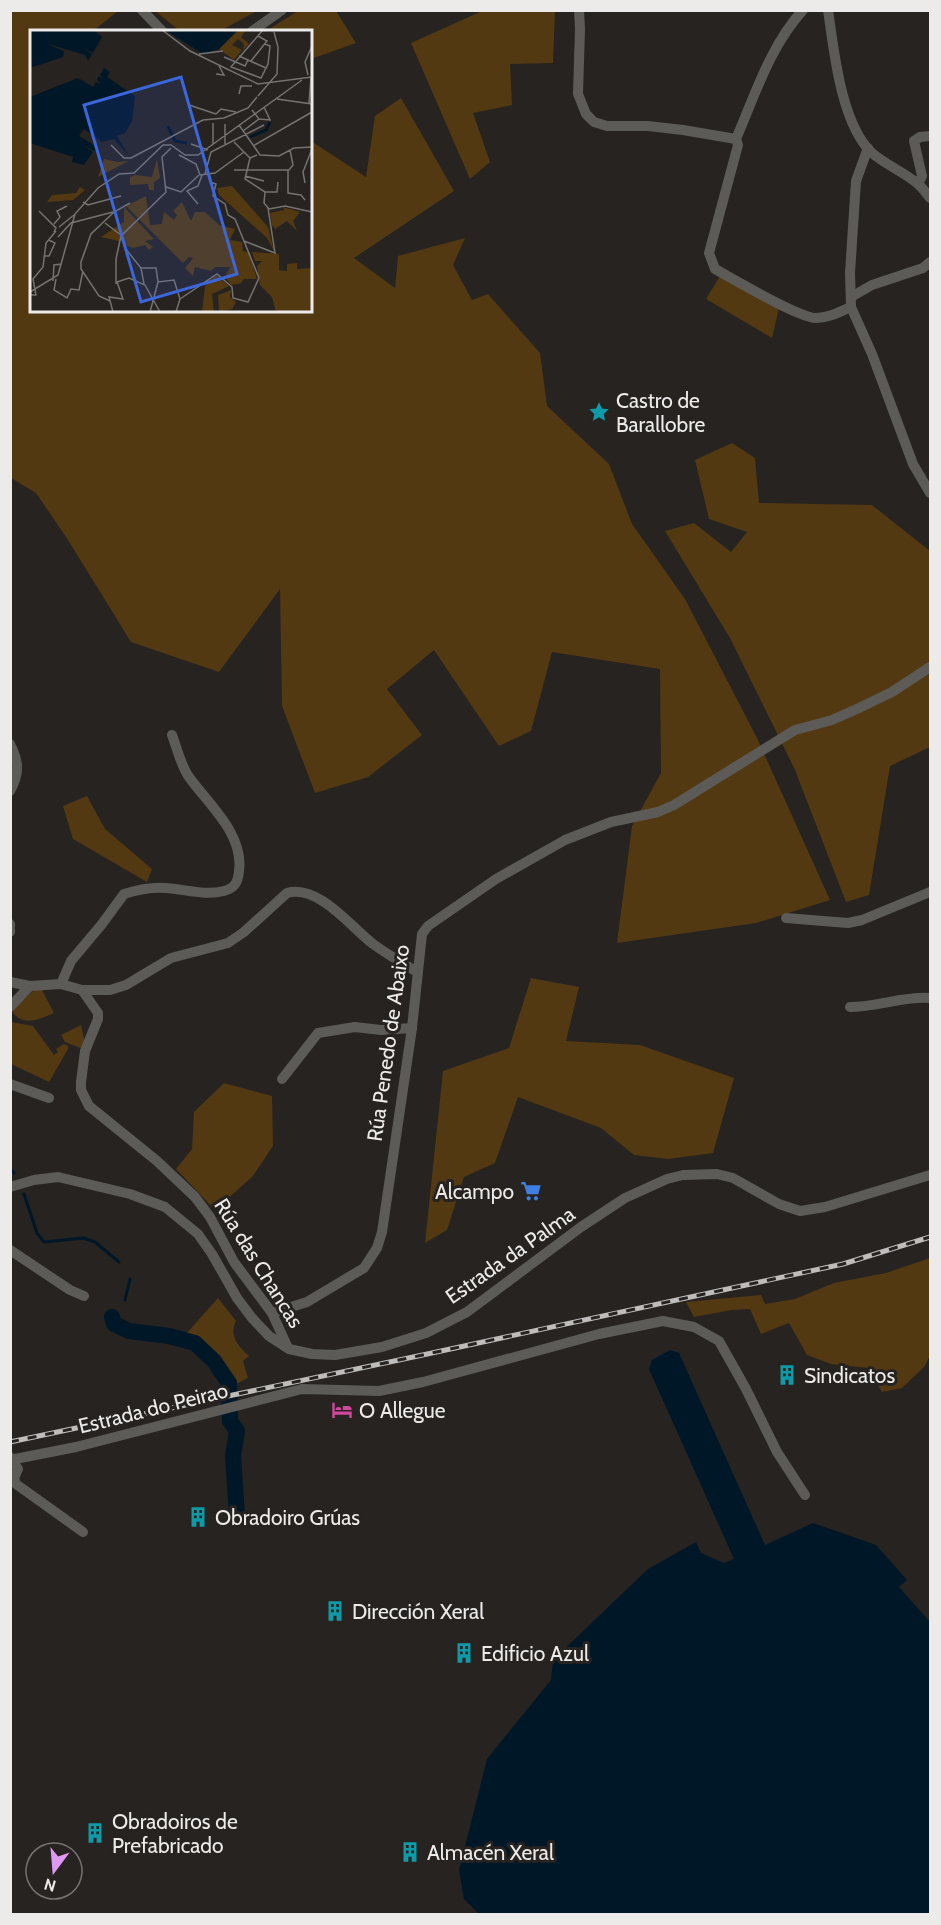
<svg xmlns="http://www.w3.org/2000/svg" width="941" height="1925" font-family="Cabin,sans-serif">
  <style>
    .green { fill: #533911 }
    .water { fill: #001728 }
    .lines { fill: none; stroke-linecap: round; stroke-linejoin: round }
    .stream { stroke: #001728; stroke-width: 3 }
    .river { stroke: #001728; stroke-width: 16 }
    .minor { stroke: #5d5b57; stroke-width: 10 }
    .rail-casing { stroke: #bfbdbb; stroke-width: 5 }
    .rail { stroke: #262321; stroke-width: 3; stroke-dasharray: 9; stroke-linecap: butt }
    .labels { text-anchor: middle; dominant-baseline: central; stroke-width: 6; stroke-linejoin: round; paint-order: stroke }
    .poi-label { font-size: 21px; fill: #ecebe9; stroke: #262321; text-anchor: start }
    .street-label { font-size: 21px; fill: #ecebe9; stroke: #262321 }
    .inset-river { fill: none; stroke: #001728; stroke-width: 3 }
    .inset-road { fill: none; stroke: #757371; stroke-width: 1.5 }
    .view { fill: #3c66db; fill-opacity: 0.15; stroke: #3c66db; stroke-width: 3 }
    .inset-edge { fill: none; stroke: #ecebe9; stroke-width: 3 }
  </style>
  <rect width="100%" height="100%" fill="#262321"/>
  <g class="green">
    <polygon points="11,11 118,11 93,31 32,32 32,310 310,310 311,141 366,177 375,116 401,98 454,191 354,258 395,288 398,256 465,238 453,265 472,300 488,294 540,353 547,406 609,464 632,524 685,599 757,738 830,900 756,923 617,943 632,826 661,773 660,669 552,652 531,731 499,746 434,650 387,689 422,735 368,777 315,793 282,706 280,589 219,672 131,642 68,540 36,493 11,478"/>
    <polygon points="155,11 257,11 220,31 180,31"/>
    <polygon points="298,11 336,11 356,43 311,59 310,32 266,31"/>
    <polygon points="482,11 555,11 553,63 510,64 512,105 473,113 490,162 470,179 411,43"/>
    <polygon points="720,276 779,308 772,338 706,299"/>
    <polygon points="732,443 755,458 759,503 872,505 930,551 930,747 890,766 869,895 846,902 795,770 730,638 665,531 694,523 731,552 747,532 709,519 695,460"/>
    <polygon points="87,796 105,829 152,869 147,882 73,839 63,806"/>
    <polygon points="531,978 579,987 566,1041 640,1045 734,1078 713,1153 668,1159 634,1155 601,1128 518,1097 495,1163 464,1177 447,1230 425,1243 443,1071 509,1048"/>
    <path d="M41,988L54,1013C40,1019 25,1027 13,1013L14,1009L33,991Z"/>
    <polygon points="11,1022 33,1026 54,1055 58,1052 56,1049 64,1044 68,1046 68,1049 49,1082 11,1064"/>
    <polygon points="81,1025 85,1043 83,1049 65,1042 61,1035"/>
    <polygon points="224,1083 272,1096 273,1146 253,1176 215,1210 176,1169 192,1149 194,1112"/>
    <polygon points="930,1258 930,1356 924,1367 902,1388 882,1392 868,1368 831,1364 807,1355 789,1323 761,1334 750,1309 731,1310 694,1317 686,1302 761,1295 765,1304 795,1299 834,1283 886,1273"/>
    <path d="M218,1298L236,1321C229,1336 238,1346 249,1356L243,1361L248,1378L234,1385L213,1351L186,1334Z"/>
  </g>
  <polygon class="water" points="670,1350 679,1353 765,1545 813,1523 876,1545 907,1580 899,1587 930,1622 930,1914 479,1914 464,1899 459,1870 487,1759 551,1680 553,1660 648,1569 696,1542 701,1553 724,1563 734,1559 649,1369 652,1360"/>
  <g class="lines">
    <g class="stream">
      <polyline points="10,1169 14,1173"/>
      <polyline points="24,1194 37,1233 44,1242 83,1238 95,1242 119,1262"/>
      <polyline points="125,1300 130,1279"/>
    </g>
    <polyline class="river" points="112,1317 114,1324 129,1331 169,1336 195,1343 214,1361 229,1383 230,1421 237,1431 233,1456 237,1515 241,1518"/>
    <g class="minor">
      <polyline points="142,10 163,32"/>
      <path d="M579,10L580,29L578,94L586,114L594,122L607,126H648L683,130L736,139L738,145L709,253L715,269C735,280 797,317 816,318C829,318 839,312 851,307"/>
      <path d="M828,10C834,51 841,124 872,153C886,165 904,172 918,184C923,188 926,193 930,198"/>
      <polyline points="251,32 282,10"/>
      <path d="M736,139C755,95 770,46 803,10"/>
      <polyline points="868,148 856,181 850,273 851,307 872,354 913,464 930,493"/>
      <polyline points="918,184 922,176 914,141 920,137 930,136"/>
      <polyline points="851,297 872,285 923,268 930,262"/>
      <path d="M10,744C19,762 20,773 10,791"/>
      <polyline points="786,918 848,923 862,920 930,892"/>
      <polyline points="10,924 10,932"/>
      <path d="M10,982L30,986L61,984L82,990H110L126,985L171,958L228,943L244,932L287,893C318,884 351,927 373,944C387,954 402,963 417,972"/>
      <path d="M61,984L71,961L102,924L124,894C137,890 151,887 165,888C185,889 204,896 224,891C235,888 238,882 239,871C244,834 209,805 189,777C181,766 177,748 172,735"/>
      <polyline points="82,990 98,1013 98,1019 85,1051 81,1082 81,1090 89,1106 157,1161 195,1197 210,1217 234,1262 272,1313 288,1348"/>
      <polyline points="10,1007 30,986"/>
      <path d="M850,1007C877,1007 904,996 930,998"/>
      <polyline points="282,1079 318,1033 355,1027 381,1030 412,1028"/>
      <polyline points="10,1084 49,1098"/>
      <polyline points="10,1187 34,1180 58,1177 130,1194 165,1207 198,1234 212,1254 237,1298 252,1318 269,1336 289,1349 312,1354 335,1355 382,1347 426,1333 467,1312 581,1227 625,1198 667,1179 683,1175 717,1174 733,1178 779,1204 800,1211 825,1207 930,1175"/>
      <polyline points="10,1250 70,1290 84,1296"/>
      <polyline points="272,1313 307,1302 364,1268 377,1248 382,1232 412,1028 422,934 428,926 496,879 565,840 611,822 658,812 674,805 795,730 832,720 859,708 892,692 930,667"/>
      <polyline points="10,1457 18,1469 14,1478 16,1484 83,1532"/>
      <polyline points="10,1460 76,1447 302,1389 379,1391 423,1382 599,1334 663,1321 694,1327 719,1341 746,1389 777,1452 805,1495"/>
    </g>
    <g class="rail-casing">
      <polyline id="rail" points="10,1442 418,1356 843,1264 930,1237"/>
    </g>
    <use href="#rail" class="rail"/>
  </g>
  <defs>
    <g id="sight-bare" transform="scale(1.62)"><path d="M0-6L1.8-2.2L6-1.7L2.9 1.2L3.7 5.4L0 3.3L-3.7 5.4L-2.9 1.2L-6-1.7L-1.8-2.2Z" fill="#0f9aa8" stroke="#262321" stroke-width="2.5" paint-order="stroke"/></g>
    <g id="supermarket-bare" transform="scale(1.62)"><path d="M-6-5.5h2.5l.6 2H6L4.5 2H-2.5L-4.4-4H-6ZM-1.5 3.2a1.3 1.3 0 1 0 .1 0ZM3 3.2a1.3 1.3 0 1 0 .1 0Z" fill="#3f7fe0" stroke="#262321" stroke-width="2.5" paint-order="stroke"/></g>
    <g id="building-bare" transform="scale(1.62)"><path d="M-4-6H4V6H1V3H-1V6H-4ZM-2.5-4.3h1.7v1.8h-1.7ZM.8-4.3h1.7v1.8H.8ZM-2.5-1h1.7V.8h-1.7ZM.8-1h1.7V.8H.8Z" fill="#0f9aa8" stroke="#262321" stroke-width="2.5" paint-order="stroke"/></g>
    <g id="hotel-bare" transform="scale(1.62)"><path d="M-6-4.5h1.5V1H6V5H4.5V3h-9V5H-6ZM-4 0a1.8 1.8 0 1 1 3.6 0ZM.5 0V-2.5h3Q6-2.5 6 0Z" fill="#d1479c" stroke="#262321" stroke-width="2.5" paint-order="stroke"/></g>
  </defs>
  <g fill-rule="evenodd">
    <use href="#sight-bare" x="599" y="412"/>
    <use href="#supermarket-bare" x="531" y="1191"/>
    <use href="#building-bare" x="787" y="1375"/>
    <use href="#hotel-bare" x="342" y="1410"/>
    <use href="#building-bare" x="198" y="1517"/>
    <use href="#building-bare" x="335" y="1611"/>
    <use href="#building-bare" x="464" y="1653"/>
    <use href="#building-bare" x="95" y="1833"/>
    <use href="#building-bare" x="410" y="1852"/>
  </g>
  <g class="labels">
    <g class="poi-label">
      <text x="616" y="400">Castro de<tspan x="616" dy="24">Barallobre</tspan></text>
      <text x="514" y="1191" text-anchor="end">Alcampo</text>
      <text x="804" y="1375">Sindicatos</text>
      <text x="359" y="1410">O Allegue</text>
      <text x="215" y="1517">Obradoiro Grúas</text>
      <text x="352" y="1611">Dirección Xeral</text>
      <text x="481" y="1653">Edificio Azul</text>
      <text x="112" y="1821">Obradoiros de<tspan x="112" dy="24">Prefabricado</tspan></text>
      <text x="427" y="1852">Almacén Xeral</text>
    </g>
    <g class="street-label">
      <text transform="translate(388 1043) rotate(-82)">Rúa Penedo de Abaixo</text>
      <text transform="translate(510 1255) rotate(-35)">Estrada da Palma</text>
      <text transform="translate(259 1263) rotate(58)">Rúa das Chancas</text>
      <text transform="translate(153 1408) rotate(-14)">Estrada do Peirao</text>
    </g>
  </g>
  <g transform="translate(30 30)">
    <rect width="282" height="282" fill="#262321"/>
    <path d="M208,0H216L211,7L219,14L213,20L214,14L208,9L202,15L212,20L204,30L189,19ZM74,129L88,132L99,131L68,147ZM127,129L130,148L124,152V160H119L118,154L100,155V147L105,145L122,147ZM202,156L238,197L244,221L237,208L189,165L187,158ZM50,157L55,160L43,170L17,172L22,165L46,163ZM116,166L120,195L132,194L134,182L144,190L147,185L143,181L152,172L161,191L165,182H175L189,195L205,199L200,210L212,212L213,221L219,222L227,249H214L211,253L201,255L195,247L200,237H185L181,241L165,237L163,246L155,238L163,228L159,227L153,233L96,176ZM94,177L124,209L115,211L123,217L119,220L115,215L103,218L95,215L93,206L89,211L71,207L94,192ZM253,177L270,182L263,191L267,201L257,191L245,199L242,195L240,183L254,180ZM222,222L249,224V240L257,241V234L267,233V239L282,238V282H246L242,267L230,255L227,236L232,231H225ZM186,245L199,256L182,264L184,282H172L175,256ZM201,260L200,267L206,272L202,279L189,282L188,265Z" fill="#533911"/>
    <path d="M0,0H63L72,7L63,23L53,18L62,24L58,31L55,25L15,13L34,21L33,27L0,38ZM135,0H208L189,19L173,24ZM74,38L80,42L77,47L105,66L102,91L95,103L87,106L99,126L84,109L72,112L54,99L49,106L67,117L64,121L53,115L63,122L54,135L42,132L43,127L0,113V67L48,48L63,57L66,52L71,54L67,50L69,46L73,48L70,45Z" fill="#001728"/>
    <path class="inset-river" d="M138,96L145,111L157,113M220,107L236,100L240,92"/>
    <path class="inset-road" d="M132,0L160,21L228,54L282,47M233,0L201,37L231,48L238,34L240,16L235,14M169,24L193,21M209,26L236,38M194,27L215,36L218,30M221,31L237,11L228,6M186,44L194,45L189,36M278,45L275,32L282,16M209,64L211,56H222M228,66L247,44L248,17L244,2M247,69L282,74M279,73L281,48M159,75L186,84M222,80L229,89L240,90L234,77M186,84L191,79L206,82M209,95L230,125L249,126L264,118L282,117M165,98L171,117M213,101L229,89M204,112L220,128M161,114L178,120M183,114V93M195,114V94M81,115L94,128H101L173,90L194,88L218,78L227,67M223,116L282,82M149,125L166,134L170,145M227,125L220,128L215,149L235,162H247L248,152M204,140H259L263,135L260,120M258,140V163L271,165L275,170M175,144L181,122L234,95M170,145L185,143L214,122M215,146L234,151M275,153L273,142L282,119M136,157L151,162L169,145M235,162L234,173L239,179L255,176L282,182M53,172L58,175L91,166M168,174L157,161L168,156L172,145M9,181L26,198L24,202M75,193L91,205M24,194L30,187L27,181L37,176M29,197L44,185M91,206L95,218L111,238L114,254M28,207L41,193L83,182M214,211L245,223L238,178M14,226H19L25,213L19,210M111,238H126L128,252L144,250L150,269L146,282M26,249L24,260L37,268L41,259L49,260L53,241M23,251L24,235L32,234M86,254V229L91,206L136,162L132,127L141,118M0,262L28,245L45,184L68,158L89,144L104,143L133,115H141L155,125H168L272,50M0,265H6L3,249L13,237L16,213L26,201M150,269L187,244L202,257L203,268L218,272L229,248L205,189L198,185L195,174L183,166L186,154L180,152L178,144M80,271L69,266L51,239V232L61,204L84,182L100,173M83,282L79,267L93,269L87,252L99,248L115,255L130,282M120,282L128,252"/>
    <path class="view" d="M151,47L207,244L111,272L54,75Z"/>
    <rect width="282" height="282" class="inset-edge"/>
  </g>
  <rect width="941" height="1925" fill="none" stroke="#ecebe9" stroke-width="24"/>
  <g transform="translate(54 1871) rotate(196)"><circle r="28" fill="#262321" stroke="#757371" stroke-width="1.5"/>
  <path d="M0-4.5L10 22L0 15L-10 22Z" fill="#dd99f4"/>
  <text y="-9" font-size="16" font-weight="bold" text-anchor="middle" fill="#ecebe9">N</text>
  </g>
</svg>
